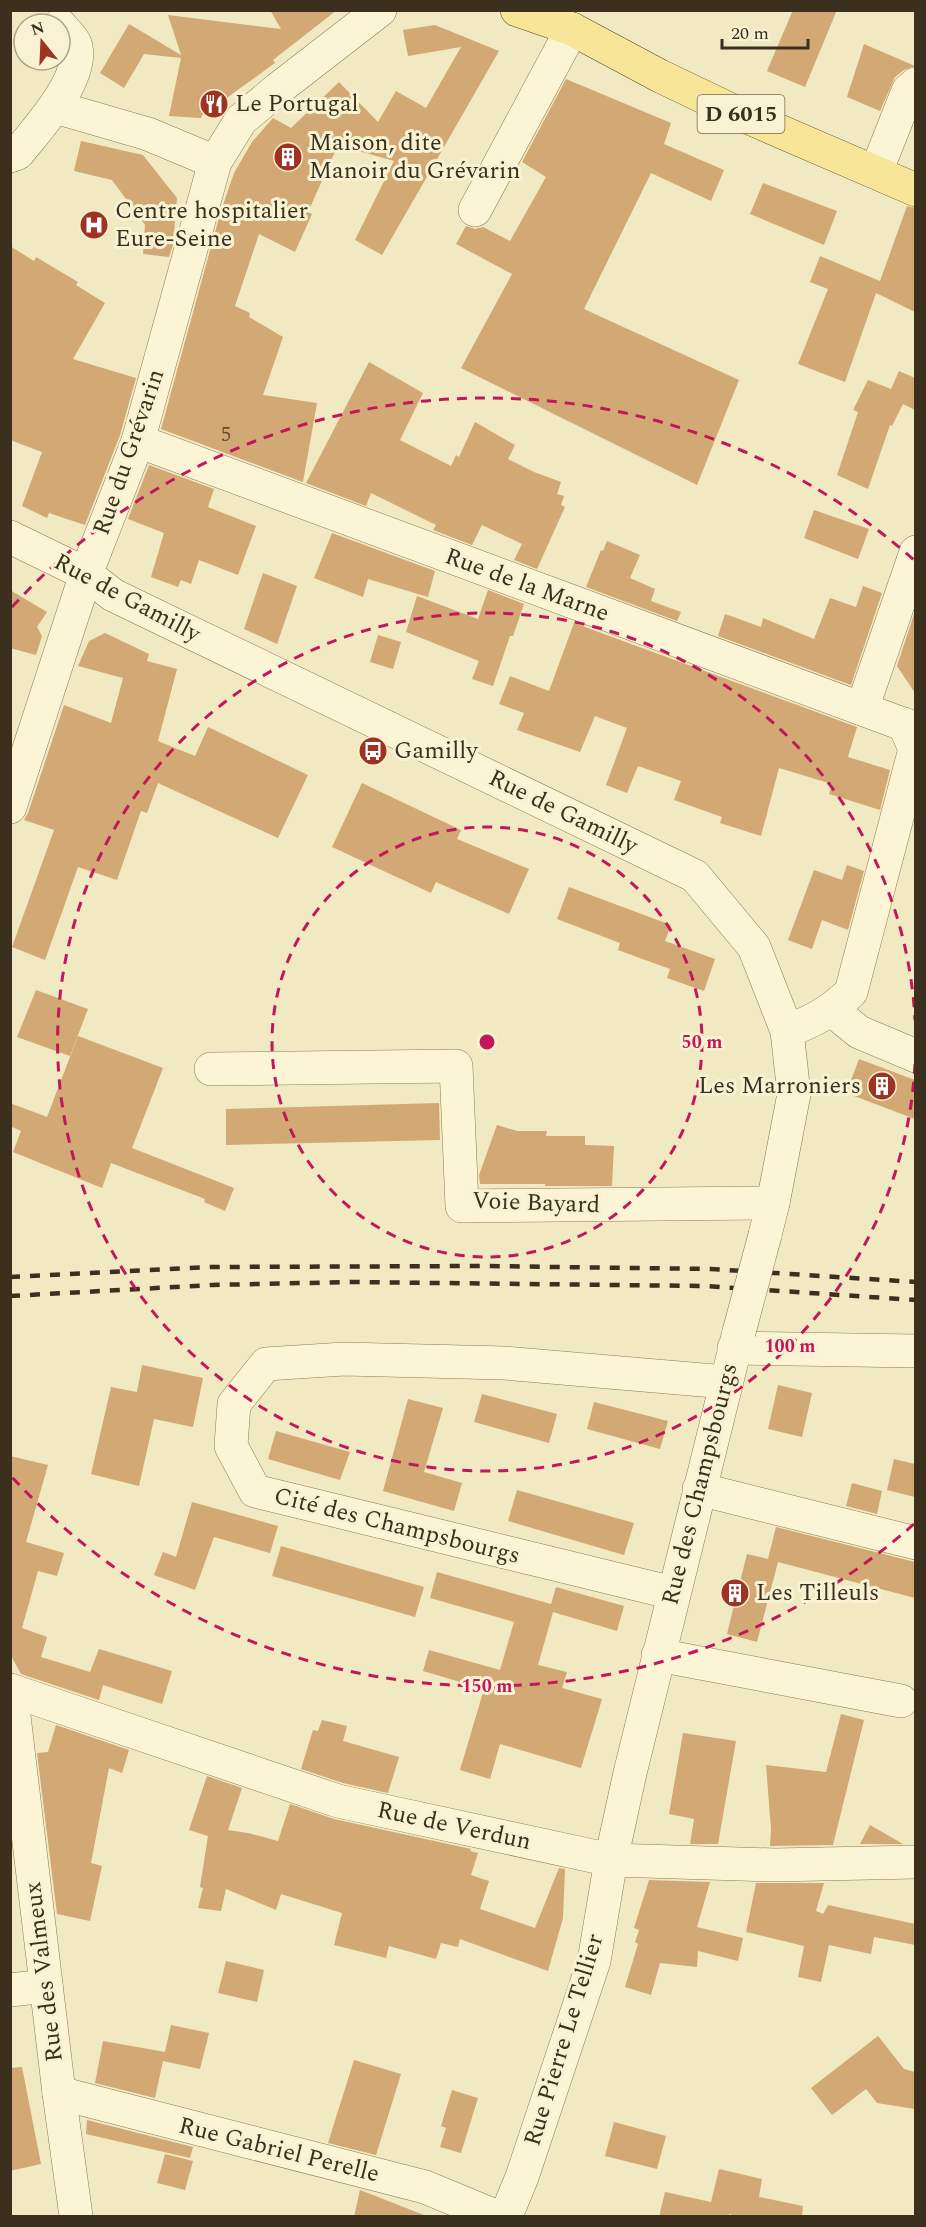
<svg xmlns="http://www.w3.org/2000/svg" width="926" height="2227" font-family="Spectral,serif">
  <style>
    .building { fill: #d2a875 }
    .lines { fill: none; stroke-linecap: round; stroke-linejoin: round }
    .minor-casing { stroke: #8c7a57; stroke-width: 34 }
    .major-casing { stroke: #59472c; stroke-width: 34 }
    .minor { stroke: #fbf5d5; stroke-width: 33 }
    .major { stroke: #f7e697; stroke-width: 33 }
    .rail { stroke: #3b2f1d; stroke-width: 4.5; stroke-dasharray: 10 10; stroke-linecap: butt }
    .minor-bridge-casing { stroke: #8c7a57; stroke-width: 34; stroke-linecap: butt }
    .minor-bridge { stroke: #fbf5d5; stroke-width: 33 }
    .ring { fill: none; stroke: #c2185b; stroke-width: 3; stroke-dasharray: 10 8 }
    .labels { text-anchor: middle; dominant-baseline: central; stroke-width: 6; stroke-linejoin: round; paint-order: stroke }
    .number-label { font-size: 21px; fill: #614d33 }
    .shield { fill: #f8f2d2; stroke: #746a53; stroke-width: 1.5 }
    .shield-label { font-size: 22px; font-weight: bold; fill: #3b2f1d }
    .poi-label { font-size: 24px; fill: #3b2f1d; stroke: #f8f2d2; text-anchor: start }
    .street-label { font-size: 24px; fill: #3b2f1d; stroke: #f8f2d2 }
    .centre { fill: #c2185b; stroke: #f8f2d2; stroke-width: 3 }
    .ring-label { font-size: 18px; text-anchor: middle; font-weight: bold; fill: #c2185b; stroke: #f8f2d2; stroke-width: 6; stroke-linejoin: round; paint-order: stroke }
  </style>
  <rect width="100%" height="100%" fill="#f1e9c1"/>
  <g class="building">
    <polygon points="270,10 337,10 273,60 275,63 228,97 228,107 226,109 202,115 201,118 169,116 181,58 144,54 124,88 100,73 129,24 181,55 168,15 281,29"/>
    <polygon points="793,10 837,10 805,87 767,71"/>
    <polygon points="435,25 499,51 382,255 355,240 394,161 338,145 308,212 312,214 295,252 259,234 235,306 250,313 249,317 283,337 263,395 317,403 303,482 161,429 220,214 234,173 252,142 273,118 291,128 339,82 378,122 396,91 426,108 461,47 408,56 403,30"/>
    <polygon points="864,44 915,66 904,70 895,77 880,111 847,97"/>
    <polygon points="566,79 671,123 664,144 724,170 711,201 651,173 584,309 739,380 697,485 461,368 512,274 456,244 466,226 475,229 483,227 510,241 546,177 522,162"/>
    <polygon points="81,141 143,155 177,198 173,245 169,257 143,254 145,225 112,180 74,171"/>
    <polygon points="763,183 837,211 824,245 750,214"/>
    <polygon points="907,206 915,208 915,312 876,293 845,382 798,364 828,289 810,282 820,256 880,281"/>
    <polygon points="10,246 34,261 36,257 78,282 76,285 105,303 73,359 136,378 120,435 85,525 49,513 47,518 22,506 42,452 10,440"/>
    <polygon points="369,362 423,393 400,440 451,466 456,455 459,457 475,422 515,445 508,459 534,472 561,482 557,494 564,496 561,505 565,507 537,569 514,560 522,544 482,525 472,545 433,530 436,525 371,493 366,506 306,483"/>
    <polygon points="899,371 915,378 915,410 903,404 892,426 890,425 868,489 837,475 858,412 853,410 868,380 891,389"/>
    <polygon points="149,465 214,489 208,507 256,526 238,575 199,560 191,584 181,580 178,587 151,577 164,533 128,519"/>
    <polygon points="814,510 869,529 858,559 804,538"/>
    <polygon points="332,533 435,571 428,597 368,579 363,597 314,578"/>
    <polygon points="607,541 640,555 630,578 655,589 651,601 681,612 677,621 586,587 601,550 603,551"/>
    <polygon points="263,573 297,586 277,644 244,629"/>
    <polygon points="863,586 882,593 851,685 718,636 725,614 761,627 763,618 814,639 830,598 856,607"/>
    <polygon points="10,590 47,612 37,627 42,636 36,655 10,648"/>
    <polygon points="488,590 524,604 513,636 510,636 493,686 472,679 479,661 406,632 417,596 478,619"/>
    <polygon points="915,611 915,693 897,666"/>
    <polygon points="574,623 857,727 848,757 890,770 880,810 829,794 832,784 779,768 761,836 720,823 722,817 674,800 681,781 638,766 627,793 606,785 627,728 595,716 580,752 517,730 524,713 499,704 510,676 549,691"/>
    <polygon points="105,633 149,654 147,661 177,669 158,741 195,756 208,727 308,775 278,838 158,783 147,813 141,811 117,880 78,867 45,960 12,947 54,830 24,820 28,813 64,705 111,723 123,678 78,666 89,641"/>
    <polygon points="378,635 401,642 393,669 370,662"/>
    <polygon points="362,783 461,830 457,839 529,869 509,914 436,882 431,893 332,847"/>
    <polygon points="847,865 864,871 848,930 822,920 812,949 788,940 814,870 842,880"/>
    <polygon points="569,887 671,925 665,941 715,959 704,991 667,978 670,969 618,950 620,943 557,919"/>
    <polygon points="36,990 88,1009 70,1056 17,1037"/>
    <polygon points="78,1036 163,1068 132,1148 234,1188 225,1211 204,1202 205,1199 111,1163 102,1188 13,1152 21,1131 10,1126 10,1103 47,1117"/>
    <polygon points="859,1059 915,1080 915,1119 846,1093"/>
    <polygon points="439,1103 440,1140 226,1145 226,1109"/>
    <polygon points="497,1125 517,1131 547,1131 546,1136 585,1136 585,1145 614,1146 612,1186 545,1186 545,1184 480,1184 479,1175"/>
    <polygon points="142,1365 203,1378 193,1427 154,1419 139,1486 91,1474 111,1387 137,1392"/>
    <polygon points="778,1385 812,1393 802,1437 768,1429"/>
    <polygon points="482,1394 557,1414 549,1443 474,1422"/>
    <polygon points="408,1399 443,1408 424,1472 462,1483 454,1511 383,1491"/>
    <polygon points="594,1402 668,1421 660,1449 587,1429"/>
    <polygon points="276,1431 350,1452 340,1480 268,1459"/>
    <polygon points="10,1456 48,1465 26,1542 64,1553 57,1576 38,1571 22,1628 47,1637 41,1657 90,1672 99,1649 172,1671 162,1704 103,1685 99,1700 21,1674 10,1654"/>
    <polygon points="894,1459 915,1464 915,1497 887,1490"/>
    <polygon points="852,1483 882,1491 877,1514 846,1506"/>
    <polygon points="517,1490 634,1523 624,1555 508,1521"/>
    <polygon points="192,1502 278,1526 270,1553 214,1537 195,1590 154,1575 163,1552 176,1557"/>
    <polygon points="776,1527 915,1562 915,1598 778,1562 757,1642 727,1634 734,1605 729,1604 735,1580 740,1582 747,1554 768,1559"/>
    <polygon points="281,1546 424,1587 415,1617 272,1576"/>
    <polygon points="437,1572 551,1604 556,1587 624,1606 617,1631 553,1612 538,1665 567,1672 562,1688 602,1699 581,1768 500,1744 490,1779 460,1770 484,1689 423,1671 429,1650 500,1670 514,1622 430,1598"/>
    <polygon points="841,1714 864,1720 833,1845 770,1846 771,1829 766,1765 826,1772"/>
    <polygon points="322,1720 347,1726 343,1741 399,1757 388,1793 343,1783 301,1769 313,1730 318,1731"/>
    <polygon points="56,1725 129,1750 122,1773 109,1768 91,1863 102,1866 90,1921 57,1914 37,1753 48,1752"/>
    <polygon points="683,1733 736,1741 718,1844 690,1844 694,1819 669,1814"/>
    <polygon points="207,1776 242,1788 228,1830 248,1833 278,1841 290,1804 334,1819 471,1849 470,1851 478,1853 471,1875 489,1881 480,1909 535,1928 559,1868 565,1869 563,1918 548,1971 460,1939 458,1947 441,1943 436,1959 389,1946 386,1958 334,1945 342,1913 281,1894 276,1910 226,1889 221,1911 198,1908 203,1888 200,1887 208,1836 189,1830"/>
    <polygon points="870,1825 903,1844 860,1844"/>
    <polygon points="649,1880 710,1882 697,1927 743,1938 738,1961 698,1951 697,1967 660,1963 651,1995 625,1987 638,1944 635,1942 639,1930 634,1928"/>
    <polygon points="756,1883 824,1883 816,1911 823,1914 828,1905 915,1924 915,1945 874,1937 871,1954 829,1945 821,1982 798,1977 804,1946 746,1932"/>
    <polygon points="226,1961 264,1970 257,2002 218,1993"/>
    <polygon points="171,2025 209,2033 200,2069 163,2061 155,2098 95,2083 103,2041 165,2052"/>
    <polygon points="878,2036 904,2069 915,2072 915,2109 877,2103 866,2089 832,2115 811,2088"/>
    <polygon points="354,2060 401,2074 376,2155 328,2143"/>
    <polygon points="22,2067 41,2164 10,2171 10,2068"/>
    <polygon points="452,2090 478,2098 461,2153 440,2147 446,2128 441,2126"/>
    <polygon points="87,2120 193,2147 190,2158 86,2134"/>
    <polygon points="614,2122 666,2136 657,2169 605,2156"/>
    <polygon points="165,2154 193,2161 185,2190 157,2183"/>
    <polygon points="719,2169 762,2179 759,2197 803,2206 802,2217 739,2217 729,2214 729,2217 659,2217 665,2192 711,2202"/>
    <polygon points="360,2190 424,2215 423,2217 354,2217"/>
  </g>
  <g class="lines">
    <g class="minor-casing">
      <g id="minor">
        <polyline points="55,107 148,134 215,162"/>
        <path d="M10,156L18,153C37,129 83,80 76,47C75,40 65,31 60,25"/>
        <polyline points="876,172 908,91 916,84"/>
        <polyline points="475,210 572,29"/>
        <polyline points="138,441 916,729"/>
        <polyline points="10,537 86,574 113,595 695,876 754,947 787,1031 794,1094 773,1203 765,1235"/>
        <polyline points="862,709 916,552"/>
        <polyline points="10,807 86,574 138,441 215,162 241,120 278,89 380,10"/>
        <polyline points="832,1010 859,1032 916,1056"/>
        <path d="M787,1031C814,1021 830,1012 851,992L915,749L904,724"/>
        <polyline points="211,1069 456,1066 462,1206 773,1203"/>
        <polyline points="734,1348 916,1351"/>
        <polyline points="699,1489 916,1543"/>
        <polyline points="673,1593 255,1491 231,1446 234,1404 266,1364 344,1359 504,1363 726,1382"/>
        <polyline points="658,1655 901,1701"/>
        <polyline points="10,1690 338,1801 611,1860 775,1865 916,1862"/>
        <polyline points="11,1691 59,2093 76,2216"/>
        <polyline points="10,1990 46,1986"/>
        <polyline points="59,2093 425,2187 495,2216"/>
        <polyline points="506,2216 522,2177 594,1961 611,1860 630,1773 739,1332"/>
      </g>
    </g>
    <g class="major-casing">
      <polyline id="major" points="517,10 572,29 660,76 731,110 916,190"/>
    </g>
    <use href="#minor" class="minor"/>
    <use href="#major" class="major"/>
    <g class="rail">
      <polyline points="10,1277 211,1267 483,1266 711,1269 916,1282"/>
      <polyline points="10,1296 212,1285 350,1282 705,1286 916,1300"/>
    </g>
    <g class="minor-bridge-casing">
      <polyline id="minor-bridge" points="739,1332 765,1235"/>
    </g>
    <use href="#minor-bridge" class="minor-bridge"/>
  </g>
  <g class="ring">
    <circle cx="487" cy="1042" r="215"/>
    <path d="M915 1064A429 429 0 1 1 915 1020"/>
    <path d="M914 1524A644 644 0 0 1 12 1477M12 607A644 644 0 0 1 914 560"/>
  </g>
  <defs>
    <g id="restaurant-disc" transform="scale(1.5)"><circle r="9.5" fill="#9f3323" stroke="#f8f2d2"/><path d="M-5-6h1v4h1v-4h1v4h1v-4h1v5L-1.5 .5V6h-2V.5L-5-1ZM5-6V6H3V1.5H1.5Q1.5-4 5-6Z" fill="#fff"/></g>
    <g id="building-disc" transform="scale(1.5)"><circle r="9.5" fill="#9f3323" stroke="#f8f2d2"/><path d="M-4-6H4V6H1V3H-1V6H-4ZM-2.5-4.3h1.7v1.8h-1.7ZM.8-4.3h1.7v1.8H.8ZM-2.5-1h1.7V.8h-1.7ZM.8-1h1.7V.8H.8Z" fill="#fff"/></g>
    <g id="hospital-disc" transform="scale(1.5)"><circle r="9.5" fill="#9f3323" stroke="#f8f2d2"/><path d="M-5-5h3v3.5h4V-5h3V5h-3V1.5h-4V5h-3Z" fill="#fff"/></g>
    <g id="bus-disc" transform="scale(1.5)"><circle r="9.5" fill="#9f3323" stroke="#f8f2d2"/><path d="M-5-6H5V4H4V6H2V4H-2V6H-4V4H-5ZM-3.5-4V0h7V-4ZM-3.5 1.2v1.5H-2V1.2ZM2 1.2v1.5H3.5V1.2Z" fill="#fff"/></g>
  </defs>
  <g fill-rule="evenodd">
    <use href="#restaurant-disc" x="214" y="104"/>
    <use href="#building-disc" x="288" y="157"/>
    <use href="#hospital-disc" x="94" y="225"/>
    <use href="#bus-disc" x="373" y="751"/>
    <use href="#building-disc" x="882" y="1086"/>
    <use href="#building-disc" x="735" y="1593"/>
  </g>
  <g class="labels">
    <g class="number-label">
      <text x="226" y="435">5</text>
    </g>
    <rect class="shield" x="697.5" y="95" width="87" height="38" rx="4.5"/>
    <g class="shield-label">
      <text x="741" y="114">D 6015</text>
    </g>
    <g class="poi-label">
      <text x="235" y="104">Le Portugal</text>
      <text x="309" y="143">Maison, dite<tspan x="309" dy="28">Manoir du Grévarin</tspan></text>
      <text x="115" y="211">Centre hospitalier<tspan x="115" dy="28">Eure-Seine</tspan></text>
      <text x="394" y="751">Gamilly</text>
      <text x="861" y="1086" text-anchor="end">Les Marroniers</text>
      <text x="756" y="1593">Les Tilleuls</text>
    </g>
    <g class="street-label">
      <text transform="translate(129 452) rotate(-71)">Rue du Grévarin</text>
      <text transform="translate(527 585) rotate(20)">Rue de la Marne</text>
      <text transform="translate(127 598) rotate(28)">Rue de Gamilly</text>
      <text transform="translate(563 812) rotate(26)">Rue de Gamilly</text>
      <text transform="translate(536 1203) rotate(2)">Voie Bayard</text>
      <text transform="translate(700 1484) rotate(-76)">Rue des Champsbourgs</text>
      <text transform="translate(397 1526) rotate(14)">Cité des Champsbourgs</text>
      <text transform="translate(454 1826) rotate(12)">Rue de Verdun</text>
      <text transform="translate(44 1972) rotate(-97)">Rue des Valmeux</text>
      <text transform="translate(564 2040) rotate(-73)">Rue Pierre Le Tellier</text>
      <text transform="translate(279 2150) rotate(14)">Rue Gabriel Perelle</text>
    </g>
  </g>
  <circle cx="487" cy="1042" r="9" class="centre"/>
  <g class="ring-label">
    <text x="702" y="1048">50 m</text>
    <text x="790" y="1352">100 m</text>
    <text x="487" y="1692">150 m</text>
  </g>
  <rect width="926" height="2227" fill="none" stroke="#3b2f1d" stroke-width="24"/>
  <g transform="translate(42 42) rotate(342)"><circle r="28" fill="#f8f2d2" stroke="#aca48a" stroke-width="1.5"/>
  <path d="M0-4.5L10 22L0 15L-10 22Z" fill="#9f3323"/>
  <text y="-9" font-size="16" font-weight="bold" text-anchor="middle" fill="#3b2f1d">N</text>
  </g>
  <path d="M722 39v9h86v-9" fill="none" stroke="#3b2f1d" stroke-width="3"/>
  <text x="731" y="39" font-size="18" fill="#3b2f1d" stroke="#f8f2d2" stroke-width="4.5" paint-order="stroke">20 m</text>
</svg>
